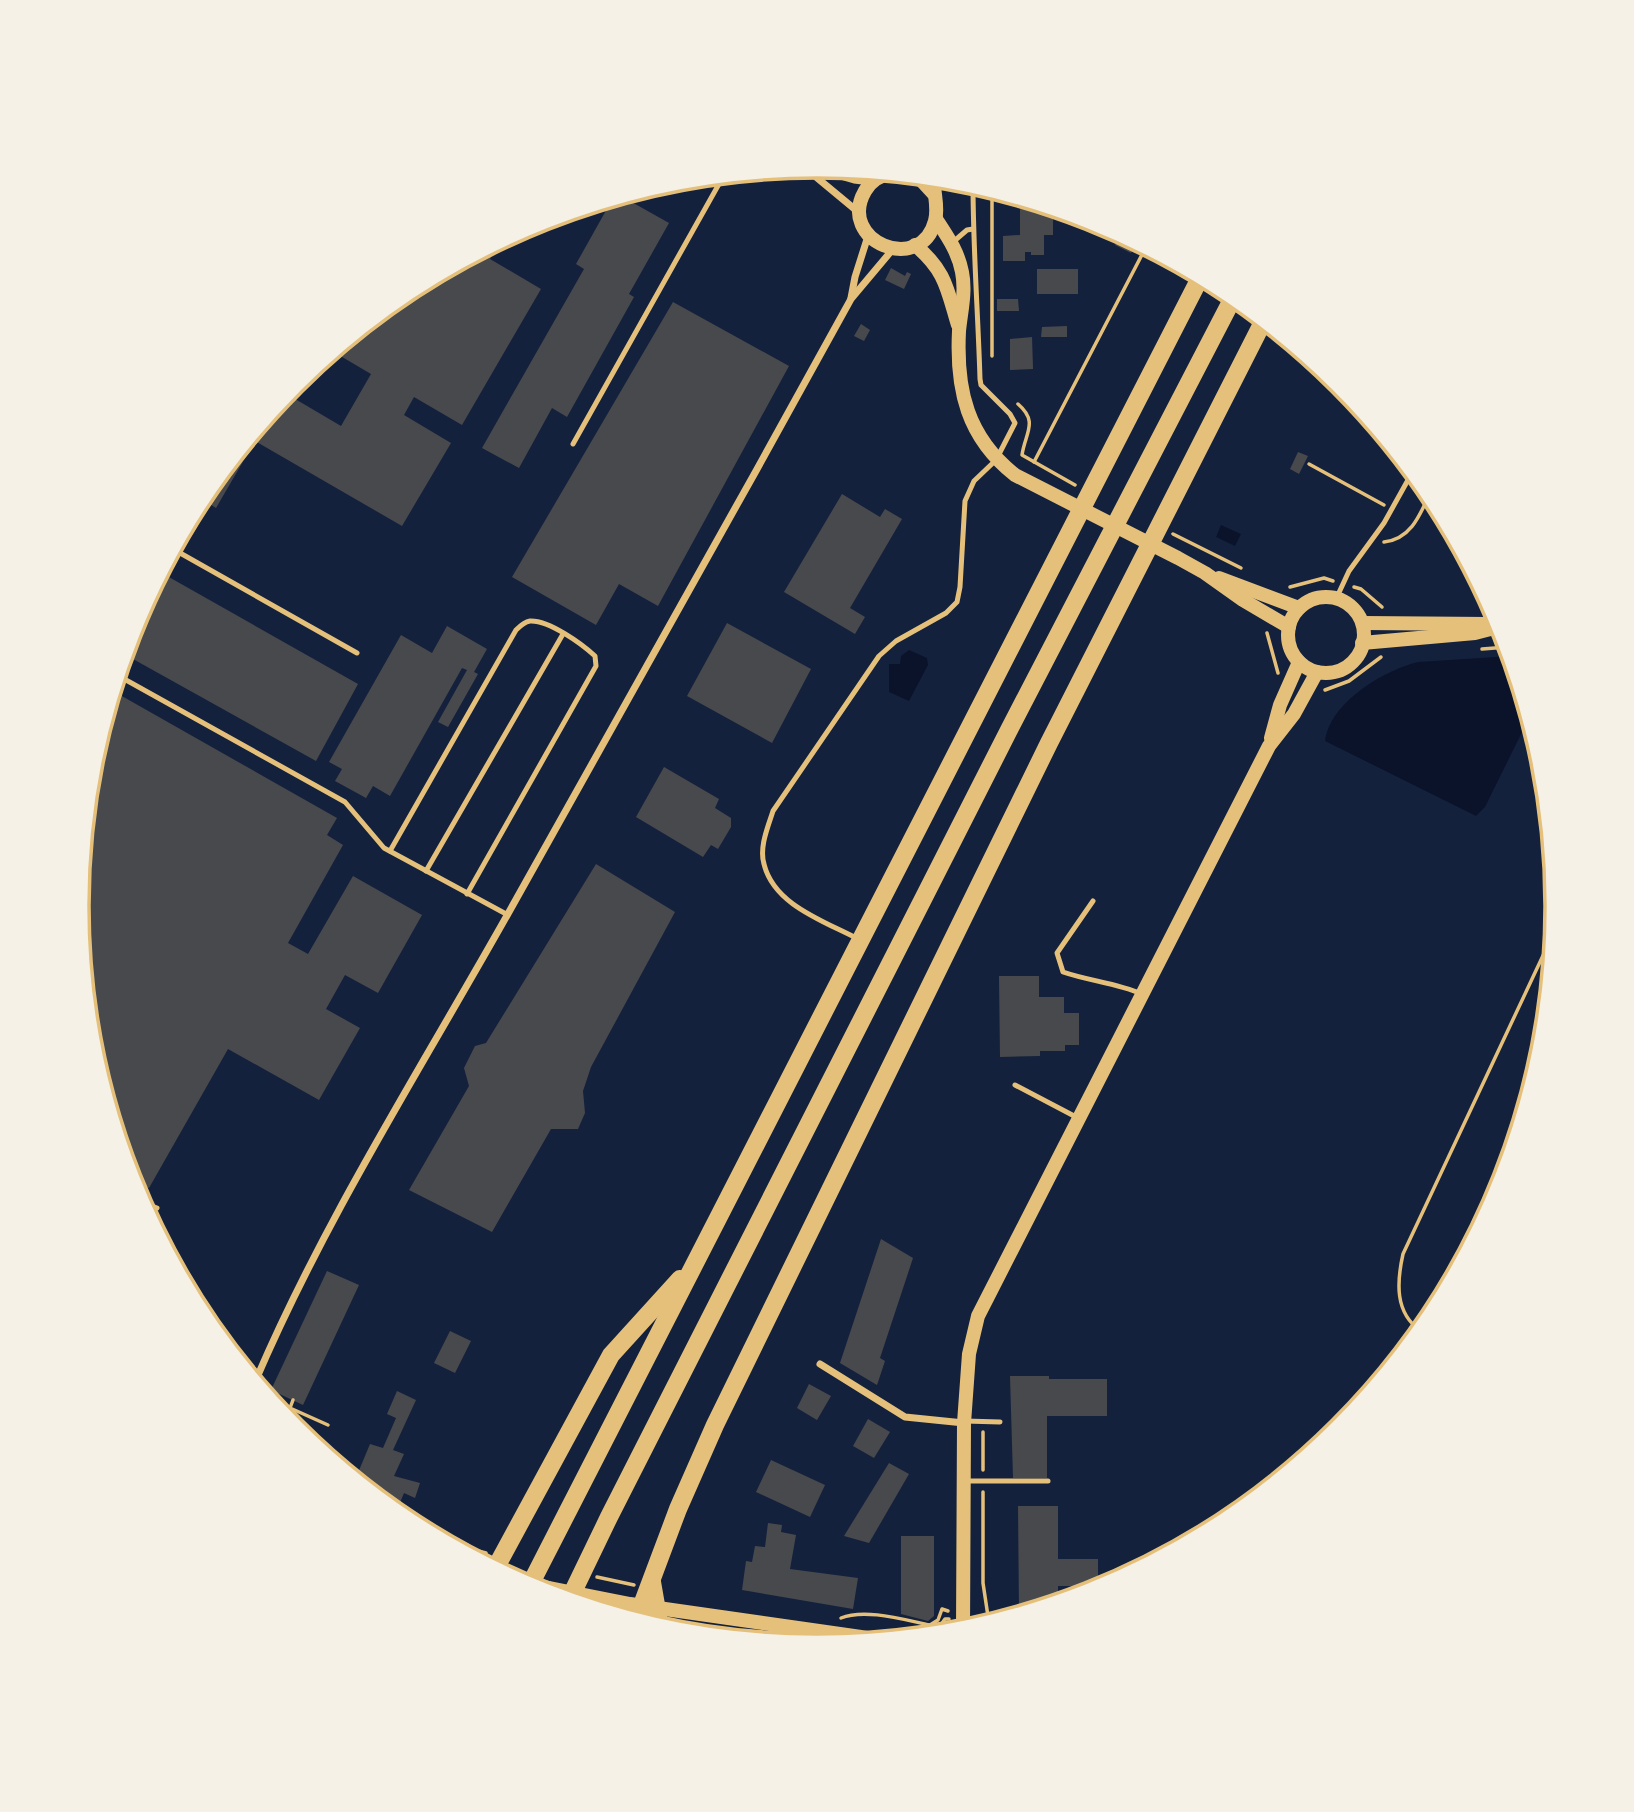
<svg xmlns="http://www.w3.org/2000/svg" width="1634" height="1812" font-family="'Titillium Web',sans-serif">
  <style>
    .water { fill: #0b132b }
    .building { fill: #48494c }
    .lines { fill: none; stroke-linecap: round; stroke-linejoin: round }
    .path { stroke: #e5c07b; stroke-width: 3.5 }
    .service { stroke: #e5c07b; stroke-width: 5 }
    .minor { stroke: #e5c07b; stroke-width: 7 }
    .secondary { stroke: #e5c07b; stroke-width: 14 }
    .motorway { stroke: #e5c07b; stroke-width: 18 }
    .rim { fill: none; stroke: #e5c07b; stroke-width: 3.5 }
  </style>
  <rect width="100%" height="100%" fill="#14213d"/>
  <g class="water">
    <polygon points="1221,525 1241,534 1235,546 1216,537"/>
    <polygon points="909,650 927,658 928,665 909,701 889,692 889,664 900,664 901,656"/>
    <path d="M1511,656L1529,718L1485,807L1476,816L1325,741C1329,703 1384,670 1418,662Z"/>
  </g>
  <g class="building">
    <polygon points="621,196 669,223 629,294 634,297 567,417 552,408 519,468 482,448 584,269 576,264 613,198"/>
    <polygon points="1020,209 1053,209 1053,235 1044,235 1044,255 1031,255 1031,252 1025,252 1025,261 1003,261 1003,236 1020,235"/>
    <polygon points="1121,234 1136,242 1131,253 1115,245"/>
    <polygon points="502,239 490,259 541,289 462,425 414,397 404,415 451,443 402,526 255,441 216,508 200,498 285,393 341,426 371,374 332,351 406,290"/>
    <polygon points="891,268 905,276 907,272 911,274 904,289 885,280"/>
    <rect x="1037" y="269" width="41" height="25"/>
    <polygon points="997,299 1018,299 1019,311 997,311"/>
    <polygon points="673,302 789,366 658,606 619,584 596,625 512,577"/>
    <polygon points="861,324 870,330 864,341 854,336"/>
    <polygon points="1067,326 1067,337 1041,337 1042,327"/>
    <polygon points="1032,337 1033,369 1010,370 1010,339"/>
    <polygon points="1298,452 1308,456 1299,474 1290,469"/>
    <polygon points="842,494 880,517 885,509 902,519 850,608 865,617 855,634 784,592"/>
    <polygon points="160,572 358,684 316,761 124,654 133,622"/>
    <polygon points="727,623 811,669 772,743 687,696"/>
    <polygon points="447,626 487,649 474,672 478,674 448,727 438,722 467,670 462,668 390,796 373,786 366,798 335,781 342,769 329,762 401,635 432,653"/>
    <polygon points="113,691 337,818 327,835 343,845 288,943 308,954 353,876 422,915 378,993 345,975 326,1009 360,1028 319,1100 228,1049 149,1188 129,1177 91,1050 77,906 91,761"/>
    <polygon points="664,767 719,799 715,808 731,818 731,827 718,849 711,845 703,857 636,817"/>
    <polygon points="596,864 675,912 591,1067 583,1091 585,1113 578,1129 551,1129 492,1232 409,1190 469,1086 464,1068 475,1046 486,1043"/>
    <polygon points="999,976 1039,976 1039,997 1064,997 1064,1013 1079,1013 1079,1045 1065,1045 1065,1051 1040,1051 1040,1056 1000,1057"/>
    <polygon points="881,1239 913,1258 880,1358 885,1361 877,1385 840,1363"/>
    <polygon points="327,1271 359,1285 303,1405 271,1390"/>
    <polygon points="450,1331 471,1341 455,1373 434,1363"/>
    <polygon points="1010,1376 1049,1376 1049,1379 1107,1379 1107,1416 1047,1416 1047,1478 1013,1478"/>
    <polygon points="809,1384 831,1396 817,1420 797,1408"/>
    <polygon points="397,1391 416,1400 393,1450 404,1454 394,1476 420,1483 415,1498 404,1493 399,1505 376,1497 355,1480 370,1444 383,1448 396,1418 387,1414"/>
    <polygon points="868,1419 890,1432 874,1458 853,1446"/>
    <polygon points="771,1460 825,1485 810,1517 756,1492"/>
    <polygon points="889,1463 909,1474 869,1543 844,1536"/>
    <polygon points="1018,1506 1058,1506 1058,1559 1098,1559 1098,1586 1058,1586 1058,1602 1019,1612"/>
    <polygon points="768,1523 782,1525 781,1532 796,1535 790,1569 858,1578 853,1609 742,1590 746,1561 752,1562 755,1546 765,1547"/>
    <polygon points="901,1536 934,1536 934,1616 928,1621 901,1614"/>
  </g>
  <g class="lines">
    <g class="path">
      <polyline points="992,189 992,356"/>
      <path d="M1018,404C1039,422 1025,433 1022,455L1075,485"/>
      <polyline points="1034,462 1146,247"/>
      <polyline points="1309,464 1384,505"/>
      <polyline points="1173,534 1241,568"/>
      <path d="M1384,542C1411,539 1420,515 1430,493"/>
      <polyline points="1290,587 1324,578 1333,581"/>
      <polyline points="1354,587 1361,589 1382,607"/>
      <polyline points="1267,633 1278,673"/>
      <polyline points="1482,649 1508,647"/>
      <polyline points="1325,690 1349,681 1381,657"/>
      <path d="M1421,1331C1394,1313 1397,1281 1403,1254L1555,930"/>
      <polyline points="293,1400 290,1408 328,1425"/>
      <polyline points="983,1432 983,1470"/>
      <polyline points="983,1492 983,1583 989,1623"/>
      <polyline points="447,1543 486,1553"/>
      <polyline points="597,1577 634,1585"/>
      <path d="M841,1618C865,1608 905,1620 930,1625L938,1620L942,1609L948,1611"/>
      <polyline points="674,1629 724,1637"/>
      <polyline points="934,1634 934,1628 940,1626 945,1619 949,1619"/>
    </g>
    <g class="service">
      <polyline points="953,242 967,230 973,229"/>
      <polyline points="573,444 724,175"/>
      <polyline points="173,549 357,653"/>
      <polyline points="1336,599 1349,571 1384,523 1413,471"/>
      <polyline points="117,675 345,802 384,848 508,915"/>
      <path d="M390,851L516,630C520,626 524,622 530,621C549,620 582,644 595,656L596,666L467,894"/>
      <polyline points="426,871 563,634"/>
      <path d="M1093,901L1057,953L1063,972C1089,981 1117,983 1142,994"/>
      <path d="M858,939C824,921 774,905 764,864C759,847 768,827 773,811L879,656L896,641L946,613L957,602L960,587L965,501L974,481L996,460L1015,423L1010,414L981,385L980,379C978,313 973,249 973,184"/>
      <polyline points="1015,1085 1078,1118"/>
      <polyline points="139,1201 157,1208"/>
      <polyline points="965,1421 1000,1422"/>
      <polyline points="964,1481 1048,1481"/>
    </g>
    <g class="minor">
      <polyline points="804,167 857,211"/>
      <polyline points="809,167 854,180 871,182"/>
      <polyline points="851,298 855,277 868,236"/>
      <polyline points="820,1364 905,1417 964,1423"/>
      <path d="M255,1382C325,1218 422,1067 509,912C624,709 738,504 851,299L893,249"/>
    </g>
    <g class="secondary">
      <path d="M891,173C880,175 870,182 865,191C836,241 921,276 935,221C939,207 933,192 934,178"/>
      <polyline points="914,176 922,181 933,193"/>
      <path d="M936,219C947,236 958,251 962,272C966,292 961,311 959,331C956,390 967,437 1015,475L1178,558L1205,573L1243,600L1289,627"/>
      <path d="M915,245C946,271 947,289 958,325"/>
      <polyline points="1219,578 1299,608"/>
      <circle cx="1326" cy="635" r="38"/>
      <polyline points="1363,623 1488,624"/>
      <polyline points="1362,643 1475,633 1502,626"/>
      <polyline points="1271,738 1280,705 1299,662"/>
      <polyline points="519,1582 630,1604 882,1640"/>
      <polyline points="963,1631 964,1423 969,1354 978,1316 1269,746 1294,714 1317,672"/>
    </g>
    <g class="motorway">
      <polyline points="495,1569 611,1355 680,1279"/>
      <polyline points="652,1582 660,1628"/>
      <polyline points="529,1587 1201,276"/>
      <polyline points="569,1600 609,1517 1010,728 1234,296"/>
      <polyline points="636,1621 678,1509 715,1425 1049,743 1264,320"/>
    </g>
  </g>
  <path d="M0 0H1634V1812H0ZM89 906a728 728 0 1 1 1456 0a728 728 0 1 1-1456 0Z" fill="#f6f1e7" fill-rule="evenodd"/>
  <path class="rim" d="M89 906a728 728 0 1 1 1456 0a728 728 0 1 1-1456 0Z"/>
</svg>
